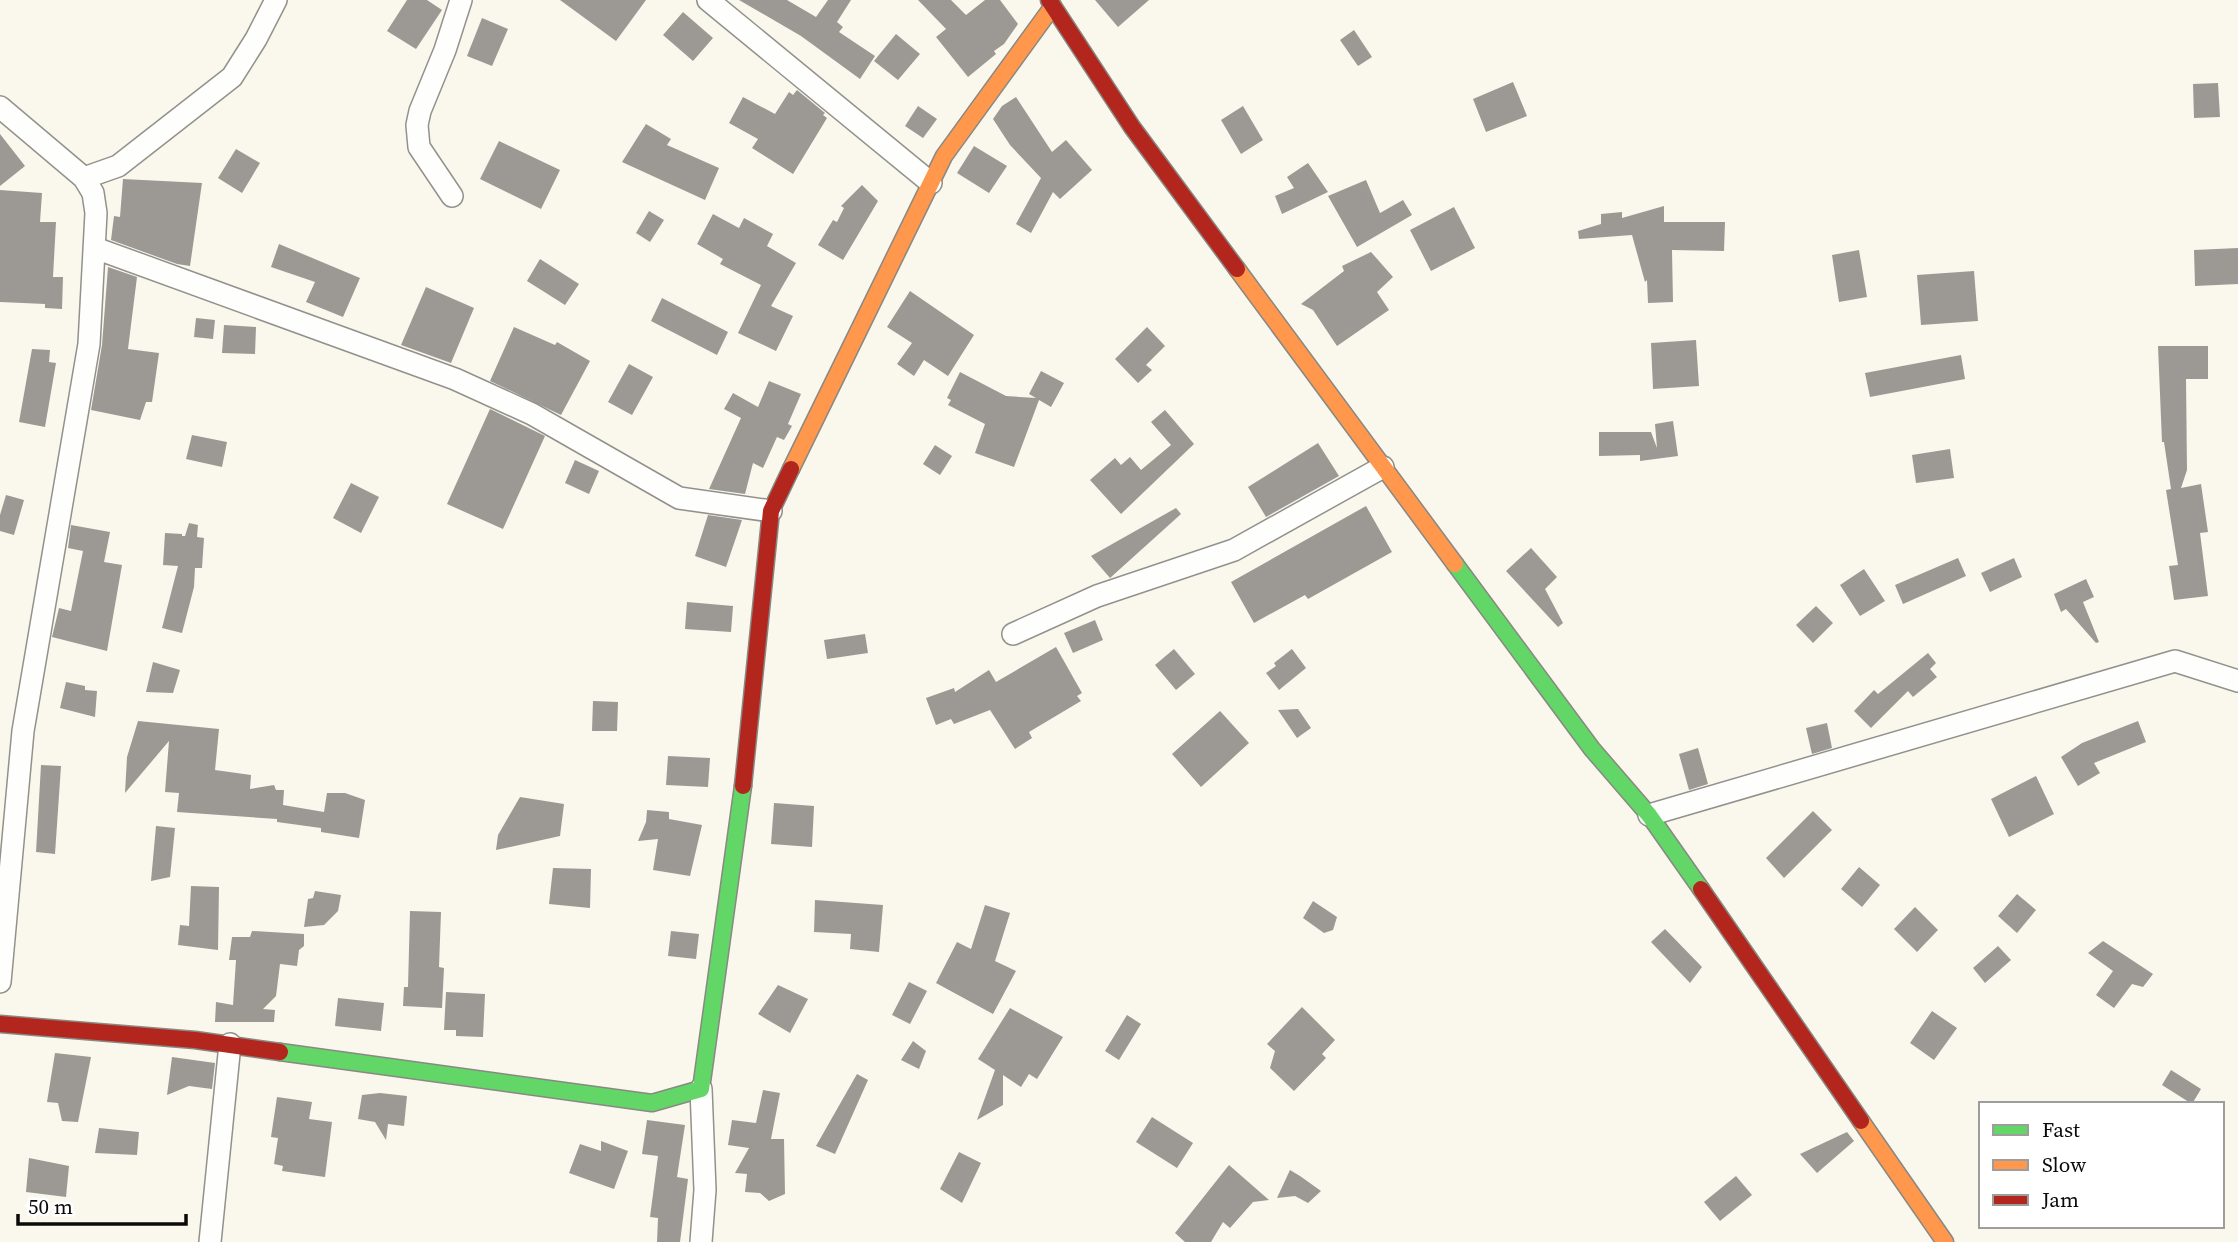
<svg xmlns="http://www.w3.org/2000/svg" width="2238" height="1242" font-family="'Source Serif 4',serif">
  <style>
    .building { fill: #9c9994 }
    .lines { fill: none; stroke-linecap: round; stroke-linejoin: round }
    .street-casing { stroke: #92918c; stroke-width: 24 }
    .fast-casing { stroke: #898883; stroke-width: 19 }
    .slow-casing { stroke: #898883; stroke-width: 19 }
    .jam-casing { stroke: #898883; stroke-width: 19 }
    .street { stroke: #fefefc; stroke-width: 21 }
    .fast { stroke: #63d668; stroke-width: 16 }
    .slow { stroke: #ff974d; stroke-width: 16 }
    .jam { stroke: #b3261e; stroke-width: 16 }
  </style>
  <rect width="100%" height="100%" fill="#faf8ed"/>
  <g class="building">
    <polygon points="407,0 427,0 442,10 416,49 387,31"/>
    <polygon points="560,0 646,0 616,41"/>
    <polygon points="739,0 787,0 816,17 828,0 851,0 837,22 843,27 839,32 875,56 860,79 801,36"/>
    <polygon points="918,0 951,0 966,15 985,0 1000,0 1018,24 1004,44 994,51 996,54 968,77 936,37 946,29"/>
    <polygon points="1095,0 1149,0 1118,27"/>
    <polygon points="683,12 713,38 693,61 663,35"/>
    <polygon points="482,18 508,29 492,66 467,56"/>
    <polygon points="1354,30 1372,57 1358,66 1340,40"/>
    <polygon points="896,34 920,54 898,80 874,61"/>
    <polygon points="1513,82 1527,116 1486,132 1473,99"/>
    <polygon points="2218,83 2220,117 2194,118 2193,84"/>
    <polygon points="797,90 825,113 823,115 827,118 793,174 752,148 758,139 729,123 743,97 775,114 789,92 793,95"/>
    <polygon points="1016,97 1052,152 1066,140 1092,170 1060,199 1053,192 1031,233 1016,224 1041,178 1010,145 993,119 1002,106"/>
    <polygon points="918,106 937,119 923,138 905,126"/>
    <polygon points="1243,106 1263,140 1241,154 1221,120"/>
    <polygon points="646,124 671,139 667,145 719,168 705,200 622,162"/>
    <polygon points="0,134 25,166 0,186"/>
    <polygon points="499,141 560,170 541,209 480,179"/>
    <polygon points="974,146 1007,166 989,193 957,173"/>
    <polygon points="236,149 260,163 242,193 218,178"/>
    <polygon points="1308,163 1328,192 1282,214 1275,196 1294,188 1287,177"/>
    <polygon points="123,179 202,183 190,266 177,264 111,240 114,216 120,217"/>
    <polygon points="1366,180 1380,213 1403,200 1412,215 1357,247 1328,196"/>
    <polygon points="862,185 878,201 843,260 818,245 833,220 837,222 844,208 841,206"/>
    <polygon points="0,190 42,193 40,222 56,222 53,277 63,277 62,309 45,308 45,304 0,302"/>
    <polygon points="1664,206 1664,222 1725,222 1724,251 1672,250 1673,302 1648,303 1647,280 1645,282 1632,235 1579,239 1578,231 1601,224 1601,214 1622,212 1622,218"/>
    <polygon points="1454,207 1475,248 1431,271 1410,230"/>
    <polygon points="649,211 664,220 650,242 636,233"/>
    <polygon points="713,214 739,228 744,218 773,234 767,246 796,263 771,306 793,316 776,351 738,333 761,285 720,264 723,259 697,244"/>
    <polygon points="279,244 360,278 343,317 306,302 315,282 271,267"/>
    <polygon points="2238,248 2238,284 2195,286 2194,250"/>
    <polygon points="1859,250 1867,297 1839,302 1832,255"/>
    <polygon points="1371,252 1393,277 1377,292 1389,310 1337,346 1313,310 1301,304 1344,271 1342,266"/>
    <polygon points="540,259 579,284 565,305 527,281"/>
    <polygon points="108,267 137,277 128,349 159,353 152,402 146,402 140,420 91,410 102,345"/>
    <polygon points="1974,271 1978,321 1921,325 1917,275"/>
    <polygon points="426,287 474,308 451,363 401,345"/>
    <polygon points="910,291 974,335 948,376 924,360 914,376 897,364 912,343 887,327"/>
    <polygon points="662,298 728,332 717,355 651,321"/>
    <polygon points="196,318 215,320 213,339 194,337"/>
    <polygon points="224,325 256,327 255,354 222,353"/>
    <polygon points="514,327 555,345 557,342 590,361 561,415 490,381"/>
    <polygon points="1147,327 1165,346 1146,365 1152,370 1138,383 1115,359"/>
    <polygon points="1696,340 1699,386 1653,389 1651,343"/>
    <polygon points="2158,346 2208,346 2208,379 2186,379 2187,470 2181,488 2201,484 2208,532 2200,533 2208,596 2174,600 2169,566 2178,565 2166,490 2171,489 2164,442 2162,442"/>
    <polygon points="32,349 50,350 49,362 56,363 45,427 19,422"/>
    <polygon points="1961,355 1965,379 1870,397 1865,373"/>
    <polygon points="629,364 653,377 632,415 608,402"/>
    <polygon points="1041,371 1064,383 1051,407 1039,400 1014,467 975,453 985,424 948,405 951,400 947,398 960,372 1006,396 1036,398 1029,394"/>
    <polygon points="769,381 801,394 788,424 792,426 784,440 777,437 763,468 753,463 745,494 709,489 741,418 724,409 733,393 758,407"/>
    <polygon points="490,409 545,436 503,529 447,504"/>
    <polygon points="1165,410 1194,444 1121,514 1090,480 1115,458 1121,465 1130,457 1141,470 1171,445 1151,422"/>
    <polygon points="1673,421 1678,456 1640,461 1640,455 1599,456 1599,432 1651,432 1657,448 1655,424"/>
    <polygon points="192,435 227,442 222,467 186,459"/>
    <polygon points="1318,443 1339,476 1266,517 1248,487"/>
    <polygon points="935,445 952,456 940,475 923,464"/>
    <polygon points="1950,449 1954,478 1916,483 1912,455"/>
    <polygon points="575,460 599,471 589,494 565,483"/>
    <polygon points="351,483 379,497 361,533 333,518"/>
    <polygon points="6,495 24,500 14,535 0,531 0,515"/>
    <polygon points="1366,506 1392,552 1308,599 1305,595 1254,623 1231,582"/>
    <polygon points="1176,508 1181,514 1110,578 1091,556"/>
    <polygon points="708,515 742,520 726,567 695,556"/>
    <polygon points="189,523 198,525 197,537 204,538 202,568 195,568 194,587 182,633 162,628 178,566 163,565 165,533 182,534 182,536 185,536"/>
    <polygon points="71,525 110,532 104,562 122,565 107,651 52,637 59,608 71,611 83,551 68,548"/>
    <polygon points="1531,548 1557,577 1545,589 1563,623 1558,627 1506,571"/>
    <polygon points="1958,558 1966,576 1903,604 1895,585"/>
    <polygon points="2014,558 2022,577 1990,592 1981,573"/>
    <polygon points="1864,569 1885,601 1860,616 1840,585"/>
    <polygon points="2086,579 2094,597 2083,602 2099,642 2096,643 2066,609 2061,612 2054,594"/>
    <polygon points="687,602 733,606 731,632 685,629"/>
    <polygon points="1816,606 1833,623 1813,643 1796,625"/>
    <polygon points="1095,620 1103,640 1073,653 1064,633"/>
    <polygon points="865,634 868,653 827,659 824,640"/>
    <polygon points="1056,647 1082,693 1077,696 1081,701 1029,732 1032,738 1015,749 990,710 954,724 951,719 936,725 926,698 954,688 955,692 989,670 996,682"/>
    <polygon points="1174,649 1195,674 1176,690 1155,665"/>
    <polygon points="1292,649 1306,668 1279,690 1266,673 1276,666 1274,663"/>
    <polygon points="1928,653 1936,663 1930,669 1937,677 1913,697 1908,691 1871,728 1854,711 1874,690 1878,694"/>
    <polygon points="153,662 180,670 173,693 146,692"/>
    <polygon points="66,682 85,686 85,690 97,691 95,717 60,708"/>
    <polygon points="593,701 618,702 617,731 592,731"/>
    <polygon points="1298,709 1311,728 1297,738 1278,710"/>
    <polygon points="1220,711 1249,743 1201,787 1172,754"/>
    <polygon points="138,721 219,729 215,770 251,775 250,789 274,785 276,790 284,790 283,805 324,812 327,793 345,793 365,800 359,838 321,832 321,828 277,822 277,819 177,812 179,793 165,792 169,741 125,793 127,757"/>
    <polygon points="2138,721 2146,742 2094,763 2100,773 2078,786 2061,757 2082,743"/>
    <polygon points="1827,723 1832,748 1812,754 1806,728"/>
    <polygon points="1698,748 1708,784 1689,790 1679,754"/>
    <polygon points="668,756 710,758 708,787 666,785"/>
    <polygon points="41,765 61,766 55,854 36,852"/>
    <polygon points="2036,776 2054,814 2009,837 1991,799"/>
    <polygon points="520,797 564,804 560,836 496,850 498,835"/>
    <polygon points="774,803 814,806 812,847 771,844"/>
    <polygon points="647,810 669,812 669,819 702,825 690,876 653,870 658,839 638,841 646,822"/>
    <polygon points="1813,811 1832,830 1784,878 1766,858"/>
    <polygon points="156,826 175,828 170,877 151,881"/>
    <polygon points="1859,867 1880,885 1862,907 1841,889"/>
    <polygon points="553,868 591,869 590,908 549,904"/>
    <polygon points="191,886 219,887 218,950 178,945 180,925 189,926"/>
    <polygon points="315,891 341,895 338,911 324,925 304,927 308,899 313,898"/>
    <polygon points="2017,894 2036,910 2017,933 1998,916"/>
    <polygon points="815,900 883,905 879,952 850,949 851,934 814,932"/>
    <polygon points="1313,901 1337,917 1333,930 1324,933 1303,918"/>
    <polygon points="985,905 1010,913 995,961 1016,971 993,1014 936,983 957,942 971,949"/>
    <polygon points="1915,907 1938,930 1917,952 1894,929"/>
    <polygon points="410,911 441,912 439,967 444,968 442,1008 403,1006 404,987 408,987"/>
    <polygon points="1665,929 1702,967 1690,983 1651,942"/>
    <polygon points="252,931 304,934 304,946 299,950 297,966 280,964 276,996 263,1009 275,1010 274,1022 215,1022 216,1002 233,1005 236,960 229,960 232,937 250,937"/>
    <polygon points="671,931 699,934 696,959 668,956"/>
    <polygon points="2103,941 2153,974 2143,987 2132,984 2114,1008 2096,995 2113,971 2088,953"/>
    <polygon points="1998,946 2011,960 1985,983 1973,968"/>
    <polygon points="909,982 927,991 910,1024 892,1015"/>
    <polygon points="778,985 808,999 790,1033 758,1014"/>
    <polygon points="446,992 485,994 483,1037 456,1036 456,1030 444,1030"/>
    <polygon points="338,998 384,1003 381,1031 335,1026"/>
    <polygon points="1302,1007 1335,1040 1322,1054 1326,1058 1294,1091 1270,1068 1275,1051 1267,1044"/>
    <polygon points="1010,1008 1063,1037 1037,1079 1029,1074 1021,1087 1003,1075 1003,1105 977,1120 995,1070 978,1059"/>
    <polygon points="1932,1011 1957,1028 1934,1060 1910,1043"/>
    <polygon points="1127,1015 1141,1024 1119,1060 1105,1051"/>
    <polygon points="913,1041 926,1051 919,1069 901,1060"/>
    <polygon points="55,1053 91,1057 78,1122 62,1121 58,1103 47,1102"/>
    <polygon points="172,1057 215,1063 212,1089 189,1086 167,1095"/>
    <polygon points="2171,1070 2201,1089 2192,1104 2162,1085"/>
    <polygon points="857,1074 868,1080 835,1154 816,1146"/>
    <polygon points="763,1090 780,1093 771,1139 784,1139 785,1194 769,1201 760,1193 745,1192 747,1174 735,1173 749,1148 728,1145 732,1120 756,1123"/>
    <polygon points="380,1093 407,1096 404,1126 388,1124 386,1140 375,1122 358,1119 362,1095"/>
    <polygon points="277,1097 312,1102 309,1119 332,1122 325,1177 282,1171 283,1166 274,1164 278,1138 271,1137"/>
    <polygon points="1152,1117 1193,1143 1177,1168 1136,1142"/>
    <polygon points="647,1120 685,1125 677,1177 688,1179 680,1242 657,1242 658,1218 650,1217 658,1156 642,1154"/>
    <polygon points="99,1128 139,1132 137,1155 95,1153"/>
    <polygon points="1847,1132 1854,1141 1817,1173 1800,1154"/>
    <polygon points="601,1141 628,1151 614,1189 569,1173 580,1144 601,1151"/>
    <polygon points="959,1152 981,1163 962,1203 940,1189"/>
    <polygon points="29,1158 69,1166 66,1197 26,1192"/>
    <polygon points="1229,1165 1269,1200 1253,1202 1230,1228 1223,1222 1211,1242 1185,1242 1175,1233"/>
    <polygon points="1290,1170 1300,1176 1321,1191 1308,1203 1295,1196 1277,1198"/>
    <polygon points="1736,1176 1752,1195 1720,1221 1704,1202"/>
  </g>
  <g class="lines">
    <g class="street-casing">
      <g id="street">
        <polyline points="708,0 931,183"/>
        <polyline points="0,107 84,178 93,193 96,213 89,344 23,731 0,982"/>
        <polyline points="84,178 118,166 232,77 256,39 276,0"/>
        <polyline points="452,196 419,147 417,125 420,111 445,50 461,0"/>
        <polyline points="95,248 455,379 532,414 679,498 771,511"/>
        <polyline points="1013,634 1097,596 1234,550 1383,467"/>
        <polyline points="1649,815 2175,661 2238,681"/>
        <polyline points="701,1089 705,1190 701,1242"/>
        <polyline points="210,1242 230,1044"/>
      </g>
    </g>
    <g class="fast-casing">
      <g id="fast">
        <polyline points="1455,564 1592,749 1649,815 1701,889"/>
        <polyline points="280,1052 652,1103 701,1089 743,786"/>
      </g>
    </g>
    <g class="slow-casing">
      <g id="slow">
        <polyline points="1237,269 1455,564"/>
        <polyline points="791,469 944,156 1053,6"/>
        <polyline points="1861,1121 1945,1242"/>
      </g>
    </g>
    <g class="jam-casing">
      <g id="jam">
        <polyline points="1049,0 1132,127 1237,269"/>
        <polyline points="743,786 771,511 791,469"/>
        <polyline points="1701,889 1861,1121"/>
        <polyline points="0,1024 195,1040 280,1052"/>
      </g>
    </g>
    <use href="#street" class="street"/>
    <use href="#fast" class="fast"/>
    <use href="#slow" class="slow"/>
    <use href="#jam" class="jam"/>
  </g>
  <rect x="1979" y="1102" width="245" height="126" fill="#ffffff" stroke="#9d9d9d" stroke-width="2"/>
  <rect x="1993" y="1125" width="35" height="10" fill="#63d668" stroke="#9d9d9d" stroke-width="2"/>
  <text x="2042" y="1137" font-size="21" fill="#0a0a0a">Fast</text>
  <rect x="1993" y="1160" width="35" height="10" fill="#ff974d" stroke="#9d9d9d" stroke-width="2"/>
  <text x="2042" y="1172" font-size="21" fill="#0a0a0a">Slow</text>
  <rect x="1993" y="1195" width="35" height="10" fill="#b3261e" stroke="#9d9d9d" stroke-width="2"/>
  <text x="2042" y="1207" font-size="21" fill="#0a0a0a">Jam</text>
  <path d="M18 1214v10h168v-10" fill="none" stroke="#0a0a0a" stroke-width="3.5"/>
  <text x="28" y="1214" font-size="21" fill="#0a0a0a" stroke="#ffffff" stroke-width="5" paint-order="stroke">50 m</text>
</svg>
